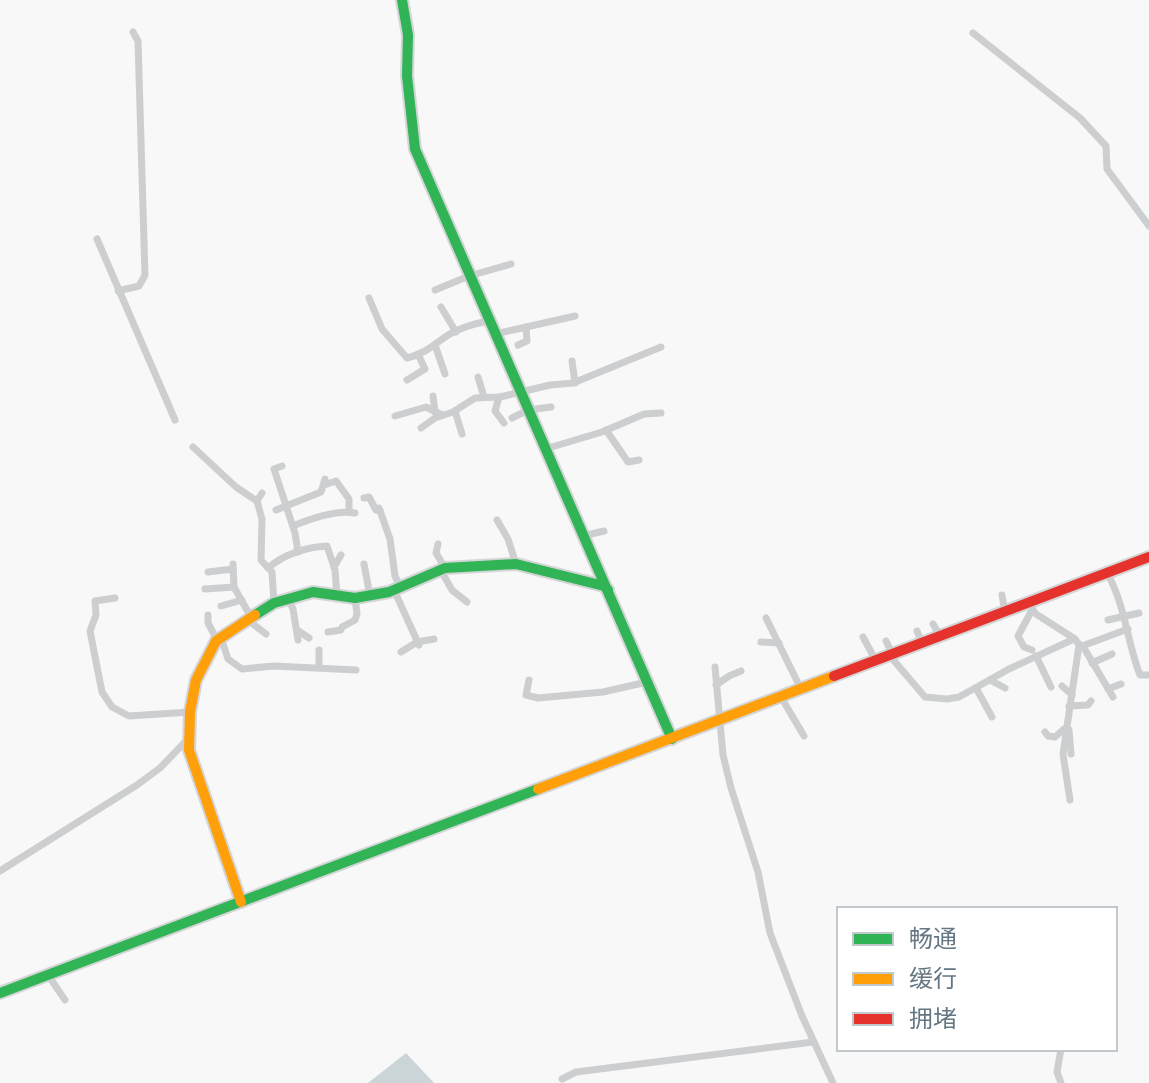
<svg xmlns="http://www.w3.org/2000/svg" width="1149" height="1083" font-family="Mulish,'Noto Sans SC',sans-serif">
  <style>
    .water { fill: #cbd5d7 }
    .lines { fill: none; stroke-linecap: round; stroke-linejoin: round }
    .fast-casing { stroke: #d4d5d6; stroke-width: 14 }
    .slow-casing { stroke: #d4d5d6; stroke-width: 14 }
    .jam-casing { stroke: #d4d5d6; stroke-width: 14 }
    .street { stroke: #cdcecf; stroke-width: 7 }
    .fast { stroke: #30b455; stroke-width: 10 }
    .slow { stroke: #ff9f0a; stroke-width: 10 }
    .jam { stroke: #e5322d; stroke-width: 10 }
  </style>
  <rect width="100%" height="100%" fill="#f8f8f8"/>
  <polygon class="water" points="406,1053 434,1083 368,1083"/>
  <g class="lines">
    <g class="fast-casing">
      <g id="fast">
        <polyline points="402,0 408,35 407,76 415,149 672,739"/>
        <polyline points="255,615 274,603 313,592 355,598 389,592 445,568 516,564 604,586 608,590"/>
        <polyline points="0,993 538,789"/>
      </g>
    </g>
    <g class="slow-casing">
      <g id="slow">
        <polyline points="538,789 834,676"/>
        <polyline points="241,902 189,750 190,712 196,680 216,641 255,615"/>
      </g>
    </g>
    <g class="jam-casing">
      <polyline id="jam" points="834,676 1149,557"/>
    </g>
    <g class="street">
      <polyline points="973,33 1080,118 1106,146 1107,169 1149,226"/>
      <polyline points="97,239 175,420"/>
      <polyline points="435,290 469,276 511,264"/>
      <polyline points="118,291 139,286 145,275 138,41 133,32"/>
      <path d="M369,298L382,329L407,358C421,355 430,348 441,340C455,329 472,324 489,321"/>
      <polyline points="441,307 456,332"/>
      <polyline points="495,334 575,316"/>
      <polyline points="435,345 445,374"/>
      <polyline points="518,345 527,341 526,327"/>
      <polyline points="572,361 575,383"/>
      <polyline points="478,377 484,397"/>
      <polyline points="407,380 425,369 418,354"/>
      <polyline points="433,396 435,412"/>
      <polyline points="499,397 495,411 504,423"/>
      <polyline points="455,411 462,434"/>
      <polyline points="395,416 426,407 442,415"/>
      <polyline points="512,418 528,410 551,407"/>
      <polyline points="421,428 435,418 453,412 475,398 500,397 550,385 573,383 661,347"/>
      <polyline points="606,430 628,462 639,460"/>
      <polyline points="193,447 236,487 257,501"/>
      <polyline points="545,449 602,432 644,414 661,413"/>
      <polyline points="282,466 274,469 295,533 298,552"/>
      <polyline points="324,485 336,481 349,499 349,511"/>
      <polyline points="262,493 257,501 262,519 261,560 272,572 274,603"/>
      <polyline points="364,498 369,497 376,510 380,511"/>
      <polyline points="379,508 390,539 395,576 400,587"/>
      <polyline points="276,510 321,492 325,479"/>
      <polyline points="497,520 508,539 516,564"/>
      <path d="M293,526C310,519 337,510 355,513"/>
      <polyline points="583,536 604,531"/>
      <polyline points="438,544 436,553 445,568"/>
      <polyline points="233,564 234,587 252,619"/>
      <polyline points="364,564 370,596"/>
      <polyline points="334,567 341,555"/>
      <path d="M268,568C284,554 307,547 327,546L335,570L337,596"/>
      <polyline points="440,569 452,590 467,602"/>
      <polyline points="208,572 233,569"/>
      <path d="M1107,573C1125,604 1127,642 1140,675H1149"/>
      <polyline points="205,589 234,587"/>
      <polyline points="394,590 419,645"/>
      <polyline points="1002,595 1005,612"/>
      <polyline points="115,598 95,601 96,615 90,631 102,692 112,707 129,716 190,712"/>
      <polyline points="288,598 293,609 298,640"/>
      <polyline points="1028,603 1036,614 1075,639 1079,645 1063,754 1070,800"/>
      <polyline points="221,606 242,600"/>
      <polyline points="1032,610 1018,636 1024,647 1032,650"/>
      <polyline points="208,615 208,623 217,640"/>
      <polyline points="766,618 801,689"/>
      <polyline points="1108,620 1139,613"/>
      <polyline points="249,621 266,634"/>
      <polyline points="933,624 940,636"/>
      <polyline points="297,630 309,638"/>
      <polyline points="917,631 922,643"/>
      <polyline points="328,632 341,630 342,627 355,620 357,614 355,598"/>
      <polyline points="863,637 876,661"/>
      <polyline points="221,638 228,659 242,669 274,666 356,670"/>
      <polyline points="886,641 893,655"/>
      <polyline points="761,642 779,643"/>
      <polyline points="1079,644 1084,648 1113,697"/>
      <polyline points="1082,646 1128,629"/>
      <polyline points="401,652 417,642 434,639"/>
      <polyline points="890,656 925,697 947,699 959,697 1009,669 1074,639"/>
      <polyline points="1036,656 1051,687"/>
      <polyline points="1092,663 1112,654"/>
      <polyline points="319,667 319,650"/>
      <polyline points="715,667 723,755 731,788 758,872 770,933 802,1016 833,1083"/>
      <polyline points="529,680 526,695 538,698 603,692 647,682"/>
      <polyline points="990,680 1005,688"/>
      <polyline points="716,685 729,676 741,671"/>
      <polyline points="1062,686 1072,695"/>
      <polyline points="976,688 992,717"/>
      <polyline points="1108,689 1121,684"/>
      <polyline points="781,697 804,736"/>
      <polyline points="1069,706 1088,705 1091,701"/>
      <polyline points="1069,730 1071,754"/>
      <polyline points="1045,732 1048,736 1055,737 1064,729"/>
      <polyline points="0,871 137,785 160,768 188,739"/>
      <polyline points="48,975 65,1000"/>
      <polyline points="562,1079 576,1072 813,1042"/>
      <polyline points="1061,1083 1057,1072 1061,1049"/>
    </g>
    <use href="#fast" class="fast"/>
    <use href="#slow" class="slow"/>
    <use href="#jam" class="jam"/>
  </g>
  <rect x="837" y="907" width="280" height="144" fill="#ffffff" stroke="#c1c9cd" stroke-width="2"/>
  <rect x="853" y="933" width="40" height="12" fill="#30b455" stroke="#c1c9cd" stroke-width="2"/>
  <text x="909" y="947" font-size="24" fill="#647782">畅通</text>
  <rect x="853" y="973" width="40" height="12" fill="#ff9f0a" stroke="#c1c9cd" stroke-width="2"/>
  <text x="909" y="987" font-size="24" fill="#647782">缓行</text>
  <rect x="853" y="1013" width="40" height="12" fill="#e5322d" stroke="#c1c9cd" stroke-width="2"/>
  <text x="909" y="1027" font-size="24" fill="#647782">拥堵</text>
</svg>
